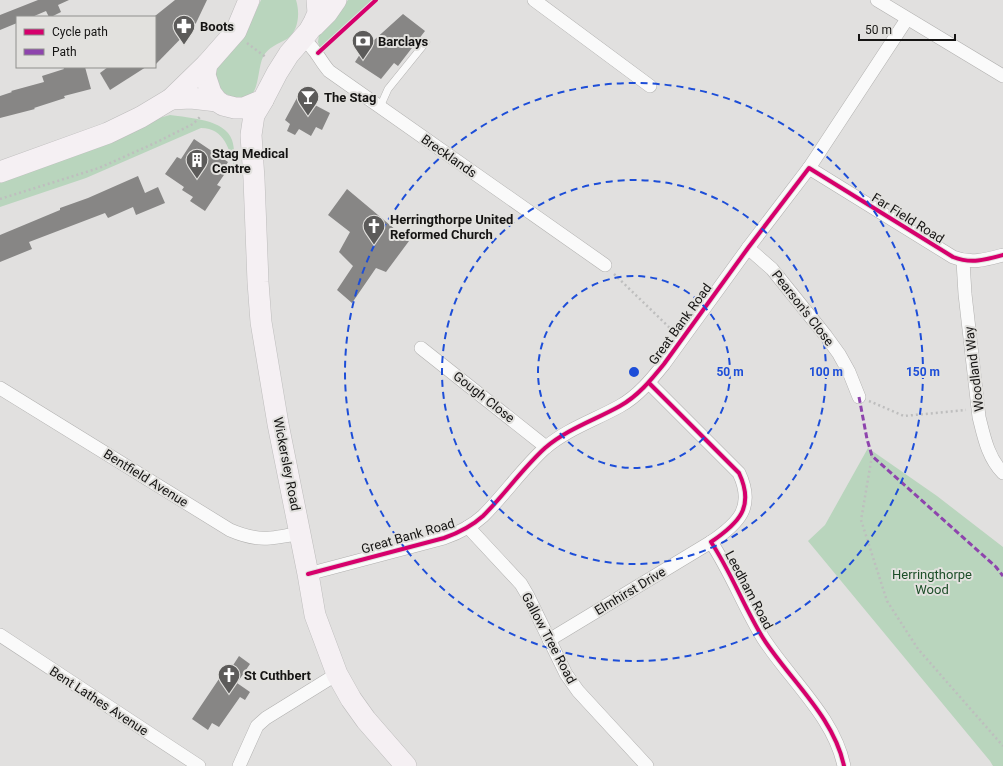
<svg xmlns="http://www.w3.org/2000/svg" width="1003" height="766" font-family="Roboto,sans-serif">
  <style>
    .green { fill: #b9d5bd }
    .building { fill: #878685 }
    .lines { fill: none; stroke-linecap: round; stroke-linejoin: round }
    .lane-casing { stroke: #b1b0af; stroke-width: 8 }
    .street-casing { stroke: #b1b0af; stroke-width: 14 }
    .primary-casing { stroke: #bdbcbc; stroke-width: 22 }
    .path { stroke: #bebebe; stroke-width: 2.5; stroke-dasharray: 2 3; stroke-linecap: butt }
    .lane { stroke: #fafafa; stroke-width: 7 }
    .street { stroke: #fafafa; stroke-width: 13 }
    .primary { stroke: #f5f0f3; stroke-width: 21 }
    .quiet { stroke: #8e44ad; stroke-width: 3; stroke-dasharray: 6 3; stroke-linecap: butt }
    .cycleway-casing { stroke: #e2e1de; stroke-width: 6 }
    .cycleway { stroke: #d6006c; stroke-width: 4 }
    .ring { fill: none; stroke: #1d4ed8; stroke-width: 2; stroke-dasharray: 7 5 }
    .labels { text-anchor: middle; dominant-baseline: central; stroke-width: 4; stroke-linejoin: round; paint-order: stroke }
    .poi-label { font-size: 13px; font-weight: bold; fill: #151413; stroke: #e2e1de; text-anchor: start }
    .street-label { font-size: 13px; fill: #151413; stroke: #e2e1de }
    .park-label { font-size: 13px; fill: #1d4e29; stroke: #e2e1de }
    .centre { fill: #1d4ed8; stroke: #e2e1de; stroke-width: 2 }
    .ring-label { font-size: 12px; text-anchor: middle; font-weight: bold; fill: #1d4ed8; stroke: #e2e1de; stroke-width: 4; stroke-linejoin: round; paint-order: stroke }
  </style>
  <rect width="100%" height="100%" fill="#e1e0df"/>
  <g class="green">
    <path d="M261,0H296C300,13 299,30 287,39C278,44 268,47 263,57C258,67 259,90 250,96C246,99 243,98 239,98C222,96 211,84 217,67L248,29Z"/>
    <polygon points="348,0 376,0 321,51 318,42 319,35"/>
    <path d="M170,115C189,118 225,119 232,140C235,148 234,160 235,168C229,150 225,128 201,128L86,178L0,207V180L152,120Z"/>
    <polygon points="868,448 937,496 1003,547 1003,766 993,766 990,761 808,541 825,525"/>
  </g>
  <g class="building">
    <polygon points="38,0 69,0 58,5 61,12 51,17 49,17 46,11 32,17 17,17 17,23 0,30 0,15"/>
    <polygon points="175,0 207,0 196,23 155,65 155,16"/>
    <polygon points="403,14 425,31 398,66 394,63 381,79 355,62 362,51"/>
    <polygon points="63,67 85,67 91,89 64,96 65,98 34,108 35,109 0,118 0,96 12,92 11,91 44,82 42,76 64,69"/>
    <polygon points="108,67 146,67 110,90 100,73"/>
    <polygon points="298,96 330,113 322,130 316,127 311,136 299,129 295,135 287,131 290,124 285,120"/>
    <polygon points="194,139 228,162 223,170 226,172 217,185 221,187 205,211 190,201 193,197 182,190 184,187 165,174 177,157 181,159"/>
    <polygon points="138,176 145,193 158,187 165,203 136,215 133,207 108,218 105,213 29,242 32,249 0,262 0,235 60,210 60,208 88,198"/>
    <polygon points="347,189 409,241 386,272 376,268 352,303 337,290 353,266 339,252 350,232 328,215"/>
    <polygon points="239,656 250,664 237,683 250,692 245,700 240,697 219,727 212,723 208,730 192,719 225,670 228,673"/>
  </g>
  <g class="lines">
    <g class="lane-casing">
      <polyline id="lane" points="380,107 388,89 426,42"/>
    </g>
    <g class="street-casing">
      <g id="street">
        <polyline points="534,0 650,86"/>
        <polyline points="877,0 1003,76"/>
        <path d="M303,39C317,50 318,58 329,71L605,265"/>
        <path d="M809,168L953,257C971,264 985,260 1003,255"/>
        <polyline points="748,248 772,269 826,336 839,354 849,372 859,397"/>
        <path d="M963,261L965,294L979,417C984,437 988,458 1003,473"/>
        <polyline points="421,348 546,447"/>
        <path d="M649,383L739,473C755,507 739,523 711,542C731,572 744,607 763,638C790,680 834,717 844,766"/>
        <path d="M0,388L230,530C258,542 271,539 300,533"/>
        <polyline points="468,527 521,584 528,596 566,674 578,691 647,766"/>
        <path d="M308,574L444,538C458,533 472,526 483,516C505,494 522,469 545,448C567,429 595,420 620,406C638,396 651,380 664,364L748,248L809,168L907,19"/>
        <polyline points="0,635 199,766"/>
        <polyline points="549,640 711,542"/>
        <polyline points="239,766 257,726 266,718 337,674"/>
      </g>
    </g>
    <g class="primary-casing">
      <g id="primary">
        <polyline points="249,0 236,31 207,64 205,75 211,93 217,101 223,105 235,108 244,108 263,100 277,73 289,54 309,31 314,22 318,13 317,0"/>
        <polyline points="314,26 327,13 336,0"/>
        <polyline points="171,99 191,98 217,101"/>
        <polyline points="263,100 254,115 251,135 254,179 258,282 261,322 278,424 308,574 315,615 337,674 351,699 366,720 406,766"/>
        <polyline points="0,172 108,133 141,117 171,99 207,64"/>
      </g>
    </g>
    <g class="path">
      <polyline points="247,43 267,58"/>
      <polyline points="0,199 99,168 155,143 193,124 201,116"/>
      <polyline points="614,274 673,331"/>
      <polyline points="869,401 904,416 966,410"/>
      <polyline points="872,456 861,520 887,601 918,649 1003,746"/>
    </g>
    <use href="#lane" class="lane"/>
    <use href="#street" class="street"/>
    <use href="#primary" class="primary"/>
    <polyline class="quiet" points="859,397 867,439 872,456 996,567 1003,576"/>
    <g class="cycleway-casing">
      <g id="cycleway">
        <polyline points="318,53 376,0"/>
        <path d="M649,383L739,473C755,507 739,523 711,542C731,572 744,607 763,638C790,680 834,717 844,766"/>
        <path d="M308,574L444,538C458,533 472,526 483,516C505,494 522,469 545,448C567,429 595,420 620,406C638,396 651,380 664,364L748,248L809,168L953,257C971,264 985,260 1003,255"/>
      </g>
    </g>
    <use href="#cycleway" class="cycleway"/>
  </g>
  <g class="ring">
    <circle cx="634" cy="372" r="96"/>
    <circle cx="634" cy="372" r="192"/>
    <circle cx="634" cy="372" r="289"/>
  </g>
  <defs>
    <g id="pharmacy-pin" transform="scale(1.15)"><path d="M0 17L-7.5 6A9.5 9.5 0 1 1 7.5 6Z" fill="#5c5b5a" stroke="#e2e1de"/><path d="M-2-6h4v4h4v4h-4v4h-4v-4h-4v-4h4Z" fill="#fff"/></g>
    <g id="bank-pin" transform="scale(1.15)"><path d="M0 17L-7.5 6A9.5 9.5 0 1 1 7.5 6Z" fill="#5c5b5a" stroke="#e2e1de"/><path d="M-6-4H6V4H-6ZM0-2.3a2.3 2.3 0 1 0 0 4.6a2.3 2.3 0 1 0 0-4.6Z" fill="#fff"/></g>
    <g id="bar-pin" transform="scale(1.15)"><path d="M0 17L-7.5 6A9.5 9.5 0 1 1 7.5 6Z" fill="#5c5b5a" stroke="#e2e1de"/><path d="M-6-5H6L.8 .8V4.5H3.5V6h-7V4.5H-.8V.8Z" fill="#fff"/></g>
    <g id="building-pin" transform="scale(1.15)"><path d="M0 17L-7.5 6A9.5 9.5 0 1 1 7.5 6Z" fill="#5c5b5a" stroke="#e2e1de"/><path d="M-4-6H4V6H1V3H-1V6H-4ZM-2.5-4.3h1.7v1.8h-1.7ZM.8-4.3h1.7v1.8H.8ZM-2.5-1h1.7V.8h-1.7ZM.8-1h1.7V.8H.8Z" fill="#fff"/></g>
    <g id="church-pin" transform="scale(1.15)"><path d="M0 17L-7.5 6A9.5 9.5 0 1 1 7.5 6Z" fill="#5c5b5a" stroke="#e2e1de"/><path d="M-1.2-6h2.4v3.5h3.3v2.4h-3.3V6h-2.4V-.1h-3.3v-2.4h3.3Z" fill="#fff"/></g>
  </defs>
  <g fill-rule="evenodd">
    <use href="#pharmacy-pin" x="184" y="26"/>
    <use href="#bank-pin" x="363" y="41"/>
    <use href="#bar-pin" x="308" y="97"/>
    <use href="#building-pin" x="197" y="160"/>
    <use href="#church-pin" x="374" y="226"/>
    <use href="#church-pin" x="229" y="675"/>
  </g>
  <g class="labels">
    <g class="poi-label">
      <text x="200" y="26">Boots</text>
      <text x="378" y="41">Barclays</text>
      <text x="324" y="97">The Stag</text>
      <text x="212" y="153">Stag Medical<tspan x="212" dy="15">Centre</tspan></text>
      <text x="390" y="219">Herringthorpe United<tspan x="390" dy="15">Reformed Church</tspan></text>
      <text x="244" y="675">St Cuthbert</text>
    </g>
    <g class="street-label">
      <text transform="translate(449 156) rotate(35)">Brecklands</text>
      <text transform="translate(908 218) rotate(32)">Far Field Road</text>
      <text transform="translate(803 308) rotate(52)">Pearson's Close</text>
      <text transform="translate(680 324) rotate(-54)">Great Bank Road</text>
      <text transform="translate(974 369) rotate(-97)">Woodland Way</text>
      <text transform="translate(484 397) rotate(38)">Gough Close</text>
      <text transform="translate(287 464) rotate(79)">Wickersley Road</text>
      <text transform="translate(146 478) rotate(32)">Bentfield Avenue</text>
      <text transform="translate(408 536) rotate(-16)">Great Bank Road</text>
      <text transform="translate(749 590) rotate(62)">Leedham Road</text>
      <text transform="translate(630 591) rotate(-31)">Elmhirst Drive</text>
      <text transform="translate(549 638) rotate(62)">Gallow Tree Road</text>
      <text transform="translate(99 701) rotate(33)">Bent Lathes Avenue</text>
    </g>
    <g class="park-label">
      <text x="932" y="574">Herringthorpe<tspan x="932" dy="15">Wood</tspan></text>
    </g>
  </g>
  <circle cx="634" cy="372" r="6" class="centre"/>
  <g class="ring-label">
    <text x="730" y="376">50 m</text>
    <text x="826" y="376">100 m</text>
    <text x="923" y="376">150 m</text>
  </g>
  <rect x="16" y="16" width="140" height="52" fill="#e2e1de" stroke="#908f8d"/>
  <rect x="24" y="29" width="20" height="6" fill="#d6006c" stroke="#908f8d"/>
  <text x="52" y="36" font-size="12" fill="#151413">Cycle path</text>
  <rect x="24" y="49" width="20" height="6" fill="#8e44ad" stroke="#908f8d"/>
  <text x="52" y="56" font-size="12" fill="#151413">Path</text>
  <path d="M859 34v6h96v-6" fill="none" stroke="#151413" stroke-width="2"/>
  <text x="865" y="34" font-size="12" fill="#151413" stroke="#e2e1de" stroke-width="3" paint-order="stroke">50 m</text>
</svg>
